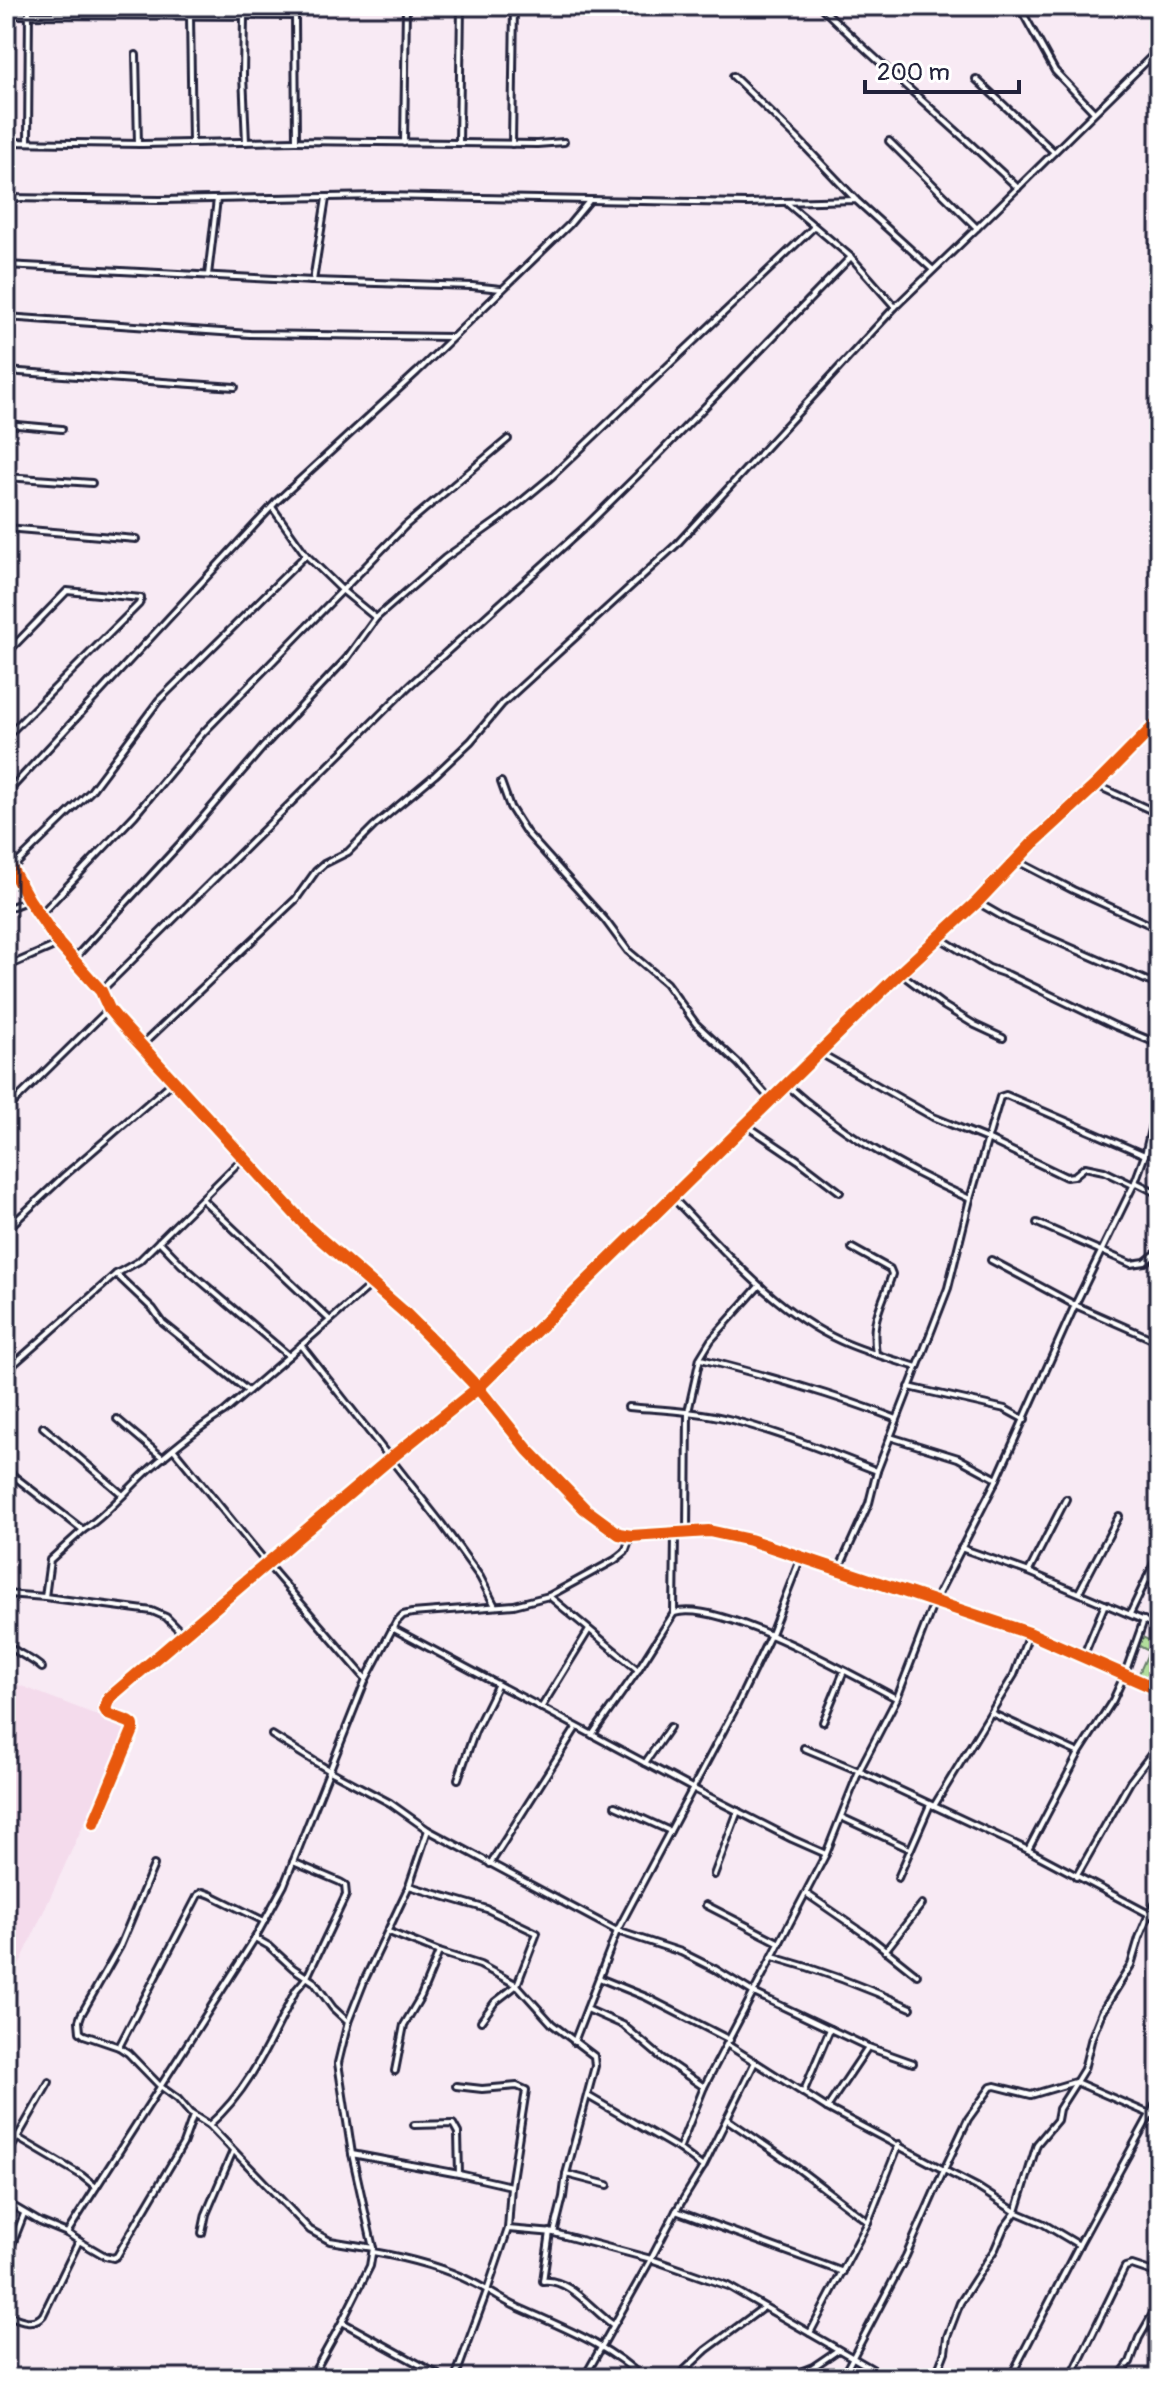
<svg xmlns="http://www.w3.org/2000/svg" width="1165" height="2384" font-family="Pangolin,sans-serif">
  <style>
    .built { fill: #f4dbec }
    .green { fill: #b2de9c; stroke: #6a806c; stroke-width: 2 }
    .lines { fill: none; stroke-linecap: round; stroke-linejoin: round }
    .street-casing { stroke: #22223b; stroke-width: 10 }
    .street { stroke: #fff; stroke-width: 4 }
    .cycleway-casing { stroke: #fff; stroke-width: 17 }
    .cycleway { stroke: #e8590c; stroke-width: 12 }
  </style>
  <rect width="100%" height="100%" fill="#f8eaf4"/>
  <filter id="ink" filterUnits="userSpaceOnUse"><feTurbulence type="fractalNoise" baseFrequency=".0125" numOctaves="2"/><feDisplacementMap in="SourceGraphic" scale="16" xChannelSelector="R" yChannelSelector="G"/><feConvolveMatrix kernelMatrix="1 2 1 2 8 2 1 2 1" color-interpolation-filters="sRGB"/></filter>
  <g filter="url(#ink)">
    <polygon class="built" points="6,1680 128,1727 6,1994"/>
    <polygon class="green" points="1156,1630 1159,1631 1159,1687 1137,1678 1149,1651 1137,1645 1140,1636 1151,1641"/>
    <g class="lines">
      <g class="street-casing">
        <g id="street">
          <polyline points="138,6 138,15"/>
          <path d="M820,6C884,69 953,126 1018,188"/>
          <polyline points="1019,6 1055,71 1094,112"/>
          <polyline points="6,15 295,16 296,6"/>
          <polyline points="190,16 192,143"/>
          <polyline points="295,16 296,141 537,144 564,142"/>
          <polyline points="244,17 243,75 246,142"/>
          <polyline points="136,55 138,144"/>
          <polyline points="733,76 797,138 856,200"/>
          <polyline points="976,79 1054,152"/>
          <polyline points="889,141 977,228"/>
          <polyline points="6,142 142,144 296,141"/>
          <polyline points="28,142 29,6"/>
          <polyline points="404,143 406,6"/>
          <polyline points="459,143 461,6"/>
          <polyline points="512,144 514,6"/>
          <polyline points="6,198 160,200 382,196 746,203 856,200 932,269"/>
          <polyline points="788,204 851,257 895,307"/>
          <polyline points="6,265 313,281 472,286 501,289"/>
          <polyline points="208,275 217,199"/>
          <polyline points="311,281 313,281 326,198"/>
          <polyline points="6,317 250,334 452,337"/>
          <polyline points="6,371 235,387"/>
          <polyline points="6,424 62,429"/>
          <polyline points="6,477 92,483"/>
          <polyline points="6,528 136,539"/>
          <polyline points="376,618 445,558 500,519 551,477 814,227"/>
          <polyline points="6,654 67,591 141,598 139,604 6,737"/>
          <polyline points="1153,727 1159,738"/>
          <polyline points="501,782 510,807 526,832 605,920 628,951 666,983 696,1024 738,1063 771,1100"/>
          <polyline points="1096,785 1159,814"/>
          <polyline points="6,794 277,501 417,372 569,225 589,201"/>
          <polyline points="6,859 29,900 59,944 101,991 109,1009 118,1020 307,1227 403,1311 438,1346 478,1388 528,1450 585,1509 619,1534 631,1536 709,1531 750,1540 1029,1633 1159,1690"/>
          <polyline points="1017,861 1073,890 1159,929"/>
          <polyline points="12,868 91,791 159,700 306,555 272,507"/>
          <polyline points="977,902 1010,921 1159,986"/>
          <polyline points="6,909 29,900"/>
          <polyline points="40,915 135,815 203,733 406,525 508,439"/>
          <polyline points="938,937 989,968 1009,975 1115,1026 1159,1044"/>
          <polyline points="72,961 179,845 264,746 347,658 376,618 343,591 306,555"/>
          <polyline points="6,967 59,944"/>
          <polyline points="900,973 944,1006 975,1025 1003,1038"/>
          <polyline points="101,991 409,686 585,527 656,457 851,257"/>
          <polyline points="142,1045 296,899 316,871 324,864 348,852 374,826 435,775 471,741 502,704 676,545 895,307 977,228 1159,49"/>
          <polyline points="820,1053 933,1117 987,1139 1066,1177 1074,1176 1085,1167 1104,1171 1133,1185"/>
          <path d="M787,1085C840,1133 905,1170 970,1199"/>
          <polyline points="1159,1094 1145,1155 1135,1182 1075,1305 997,1479 934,1602 897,1698 859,1771 1028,1850 1149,1914 1139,1938 1131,1965 1102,2012 1092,2037 1084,2069 1076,2082 1159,2118"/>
          <polyline points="6,1110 109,1009"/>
          <polyline points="746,1125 798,1160 840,1192"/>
          <polyline points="1135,1182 1159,1194"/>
          <path d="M672,1197C722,1248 775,1312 841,1341C865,1352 891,1359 917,1367"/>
          <polyline points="202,1199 330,1320"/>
          <polyline points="1037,1223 1131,1264 1145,1262 1159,1251"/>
          <polyline points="6,1230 65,1175 175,1080"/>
          <polyline points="159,1241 182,1265 289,1356"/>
          <path d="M852,1248L890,1269L892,1274C882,1307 870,1317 876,1354"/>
          <polyline points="991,1260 1075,1305 1159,1342"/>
          <polyline points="116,1274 153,1309 163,1323 248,1391"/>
          <polyline points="301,1345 441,1523 480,1577 495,1606"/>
          <path d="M701,1359C767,1376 833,1394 897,1419"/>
          <polyline points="6,1371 116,1274 139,1261 243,1158"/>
          <polyline points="909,1387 1005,1409 1025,1420"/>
          <path d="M628,1407C663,1410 698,1411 732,1420C781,1433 829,1452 877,1471"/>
          <polyline points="117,1419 163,1458"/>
          <polyline points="43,1427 123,1495"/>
          <polyline points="890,1437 958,1458 997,1479"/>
          <polyline points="174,1450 268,1565 366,1679"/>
          <polyline points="6,1470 83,1530 50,1560 45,1597"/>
          <path d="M83,1530C107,1515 131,1485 153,1466C176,1446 199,1427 224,1412L372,1284"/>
          <polyline points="687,1532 688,1412 700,1358 711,1340 759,1286"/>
          <polyline points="961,1548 1029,1572 1159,1627"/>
          <polyline points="839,1569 869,1503 877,1471 948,1288 970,1199 1000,1097 1006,1095 1145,1155"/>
          <polyline points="1029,1571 1066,1499"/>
          <polyline points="1147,1578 1159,1584"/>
          <polyline points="1079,1592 1119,1516"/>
          <polyline points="6,1594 45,1597 152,1611 166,1617 185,1636"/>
          <polyline points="549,1596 638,1670"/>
          <path d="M674,1613C720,1599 852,1675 896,1698"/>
          <polyline points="1130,1614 1159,1553"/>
          <polyline points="392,1628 692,1788 792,1839 826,1854"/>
          <path d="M6,1643C16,1654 31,1657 42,1668"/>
          <polyline points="1083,1657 1105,1604"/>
          <polyline points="541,1708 589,1630"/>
          <polyline points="991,1713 1079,1753"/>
          <polyline points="823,1722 844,1671"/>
          <polyline points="272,1735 330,1771 390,1803 428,1830 617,1931 681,1952 715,1969 754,1993 868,2047 913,2063"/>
          <polyline points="592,1735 638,1670 674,1613 675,1533"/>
          <polyline points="645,1763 670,1727"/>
          <polyline points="458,1779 475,1731 497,1686"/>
          <polyline points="615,1806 670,1831"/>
          <polyline points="934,1806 1014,1675 1029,1634"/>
          <polyline points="841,1817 910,1849"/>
          <polyline points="94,1823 133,1730 133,1725 129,1722 108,1714 105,1709 109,1698 391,1458 478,1388 900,973 977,902 1032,844 1096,785 1159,721"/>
          <polyline points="1028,1850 1079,1753 1113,1700 1124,1676 1144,1620"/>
          <polyline points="490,1864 576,1728"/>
          <polyline points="154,1865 120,1946 81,2015 79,2021 80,2032 84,2035 119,2047 128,2053 160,2086 178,2099 190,2113 209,2125 310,2230 330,2241 373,2248"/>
          <polyline points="714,1875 738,1811"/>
          <polyline points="1076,1877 1130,1782 1159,1744"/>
          <polyline points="898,1878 930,1805"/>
          <polyline points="409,1886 487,1909 537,1933 517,1985 495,2002 481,2021"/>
          <polyline points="807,1894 868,1936 917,1975"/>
          <polyline points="1159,1898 1149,1914 1159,1919"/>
          <polyline points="706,1905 780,1943"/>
          <polyline points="389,1932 439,1952 480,1965 517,1985 552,2024 594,2056 595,2066 566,2174 563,2197 554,2233"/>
          <polyline points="255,1938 284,1885 366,1679 396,1622 403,1615 412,1613 514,1605 549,1596 615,1560 625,1552 631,1536"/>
          <polyline points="885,1951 922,1904"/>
          <path d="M773,1957C821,1970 866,1987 911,2008"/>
          <polyline points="599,1978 646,1997 730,2040"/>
          <polyline points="587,2009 623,2025 663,2059 704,2087"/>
          <polyline points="348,2022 365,1979 409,1886 428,1830"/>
          <polyline points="574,2042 617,1931 736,1707 771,1634 801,1557"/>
          <polyline points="119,2047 198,1895 203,1892 211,1895 264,1921"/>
          <polyline points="755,2062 827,2108 944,2170 906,2256 842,2378"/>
          <polyline points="395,2071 404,2025 421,1996 439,1952"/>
          <polyline points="1075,2082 1031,2095 995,2086 991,2087 968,2119 944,2170 977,2187 1016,2212 1042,2223 1079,2245"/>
          <polyline points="456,2086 482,2089 517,2086 526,2090 511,2186"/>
          <polyline points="803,2093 830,2029"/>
          <polyline points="588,2096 679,2149 703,2167"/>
          <polyline points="827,2108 868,2047"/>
          <polyline points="728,2120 788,2161 868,2222"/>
          <path d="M209,2125C250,2090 271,2038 296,1990L307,1977L346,1895L345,1885L340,1882L293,1862"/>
          <polyline points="414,2125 453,2124 458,2133 459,2174"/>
          <polyline points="18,2138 81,2175 96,2187"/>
          <polyline points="679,2149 704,2087 826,1854 859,1771 804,1748"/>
          <polyline points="6,2157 49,2082"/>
          <polyline points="566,2174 608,2185"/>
          <polyline points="6,2202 40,2222 67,2233 255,1938 269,1946 293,1968 314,1982 333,2008 348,2022 338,2063 352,2154"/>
          <polyline points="676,2211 843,2272"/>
          <polyline points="508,2229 554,2233 651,2259 676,2211 703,2167 755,2062 728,2045"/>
          <path d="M550,2232L543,2281C569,2278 592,2310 612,2324"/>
          <polyline points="202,2233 206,2214 233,2151"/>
          <polyline points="79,2241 105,2256 113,2258 117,2256 183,2144 193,2116"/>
          <path d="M373,2252C407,2258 441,2266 472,2282C487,2289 500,2299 515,2306C556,2325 611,2345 642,2378"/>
          <polyline points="6,2260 24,2214"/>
          <path d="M6,2314C18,2319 33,2327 43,2315L79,2241L67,2233"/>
          <polyline points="342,2322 370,2266 373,2248 352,2154 459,2174 511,2186 508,2229 487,2291 455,2378"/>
          <polyline points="810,2333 868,2222 899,2144"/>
          <polyline points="311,2378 342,2322 444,2378"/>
          <polyline points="584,2378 651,2259 728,2286 888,2378"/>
          <polyline points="676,2378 706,2350 764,2307"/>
          <polyline points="785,2378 813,2367 838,2350"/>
          <polyline points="935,2378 945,2352 947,2337 960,2303 995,2249 1004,2228 1016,2212 1037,2144 1057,2120 1059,2109 1075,2084"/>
          <polyline points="1010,2378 1079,2245 1159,2098"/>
          <polyline points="1071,2378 1125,2267 1132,2265 1159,2274"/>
          <polyline points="1118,2378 1130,2362 1139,2338 1159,2303"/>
        </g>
      </g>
      <use href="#street" class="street"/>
      <g class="cycleway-casing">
        <g id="cycleway">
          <polyline points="6,859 29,900 59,944 101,991 109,1009 118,1020 307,1227 403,1311 438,1346 478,1388 528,1450 585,1509 619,1534 631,1536 709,1531 750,1540 1029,1633 1159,1690"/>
          <polyline points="94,1823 133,1730 133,1725 129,1722 108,1714 105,1709 109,1698 391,1458 478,1388 900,973 977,902 1032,844 1096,785 1159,721"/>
        </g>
      </g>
      <use href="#cycleway" class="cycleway"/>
    </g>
  </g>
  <rect width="1165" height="2384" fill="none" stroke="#fff" stroke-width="32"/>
  <rect x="16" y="16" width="1133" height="2352" fill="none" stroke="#22223b" stroke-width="3" filter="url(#ink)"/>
  <path d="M865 80v12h154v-12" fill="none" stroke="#22223b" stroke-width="4"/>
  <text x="877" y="80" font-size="24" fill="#22223b" stroke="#ffffff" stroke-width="6" paint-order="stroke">200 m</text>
</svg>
